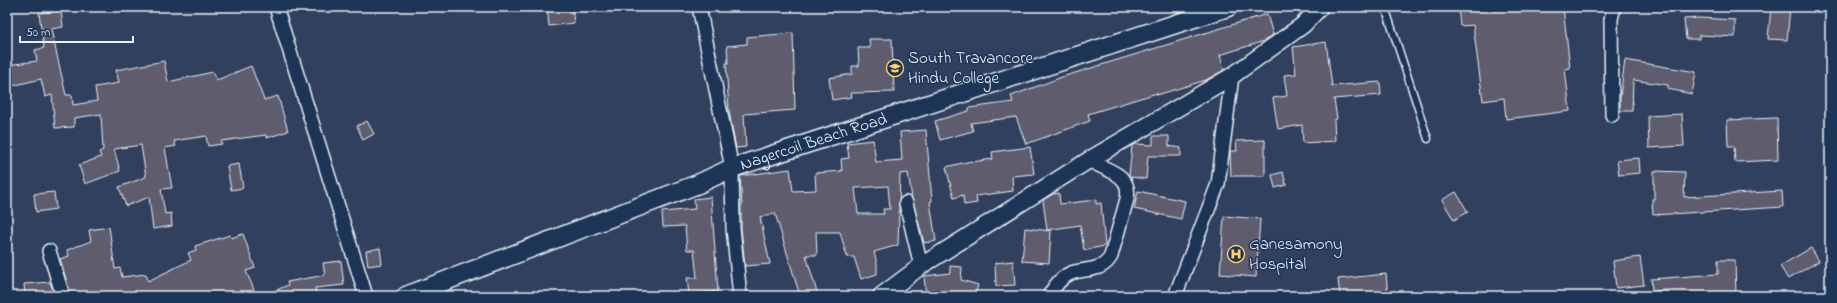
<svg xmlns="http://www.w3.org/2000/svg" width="1837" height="303" font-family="'Indie Flower',sans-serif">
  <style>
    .building { fill: #5f5b6e; stroke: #e8f1f8; fill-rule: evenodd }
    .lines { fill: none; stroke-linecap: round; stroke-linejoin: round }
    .service-casing { stroke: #e8f1f8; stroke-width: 9 }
    .minor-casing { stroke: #e8f1f8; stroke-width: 16 }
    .tertiary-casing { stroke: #e8f1f8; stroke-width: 19 }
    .secondary-casing { stroke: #e8f1f8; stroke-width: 21 }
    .service { stroke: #1d3557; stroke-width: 6 }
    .minor { stroke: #1d3557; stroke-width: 13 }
    .tertiary { stroke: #1d3557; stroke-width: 16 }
    .secondary { stroke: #1d3557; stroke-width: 18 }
    .labels { text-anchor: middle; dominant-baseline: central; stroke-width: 3; stroke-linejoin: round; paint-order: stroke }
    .poi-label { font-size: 17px; fill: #e8f1f8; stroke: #1d3557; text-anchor: start }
    .street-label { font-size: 17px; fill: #e8f1f8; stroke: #1d3557 }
  </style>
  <rect width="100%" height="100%" fill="#31405e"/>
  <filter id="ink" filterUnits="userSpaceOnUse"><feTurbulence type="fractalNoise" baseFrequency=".025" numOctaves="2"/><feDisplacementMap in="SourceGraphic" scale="8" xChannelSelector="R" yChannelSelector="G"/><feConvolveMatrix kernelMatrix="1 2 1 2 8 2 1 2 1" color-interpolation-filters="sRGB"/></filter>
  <g filter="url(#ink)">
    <g class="building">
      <polygon points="547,7 572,7 574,23 549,26"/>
      <polygon points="1458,7 1563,7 1570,68 1565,69 1570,111 1506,119 1504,98 1483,101 1473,25 1460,26"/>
      <polygon points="1771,7 1790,7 1787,40 1768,39"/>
      <polygon points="61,11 63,27 51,29 66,95 72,95 73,105 97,101 95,87 119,83 116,70 164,61 168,82 213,72 217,80 251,66 264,100 278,96 288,131 267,138 266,135 221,141 222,144 208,146 206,136 174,141 176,146 165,148 172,188 161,189 165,214 171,213 172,226 153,229 149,197 126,206 119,187 146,177 141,145 114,149 120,171 85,184 79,165 101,157 99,152 103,150 101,114 74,118 74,127 55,128 52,95 45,97 41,79 7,87 7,65 37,61 35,50 44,48 39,13"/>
      <polygon points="1267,14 1273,35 1264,41 1220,55 1224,70 1206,80 1157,95 1157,93 1088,114 1090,121 1026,144 1016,117 971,123 973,131 940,140 935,121 969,111 969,108 1013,102 1011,96 1062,77"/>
      <polygon points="1699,18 1735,20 1735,37 1699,35 1699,39 1686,39 1684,19"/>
      <polygon points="793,33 795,110 744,114 746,147 736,148 729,111 726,63 728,63 727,46 747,44 747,37"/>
      <polygon points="869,39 892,39 894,92 851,93 852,97 832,100 829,78 852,74 852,66 859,66 858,48 870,48"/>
      <polygon points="1326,42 1332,86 1380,82 1381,95 1334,99 1337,119 1334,120 1335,141 1303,143 1302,125 1278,129 1273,98 1287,96 1284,75 1296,74 1293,47"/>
      <polygon points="1625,60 1696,72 1692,94 1668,89 1668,85 1633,80 1632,111 1620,111 1620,97"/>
      <polygon points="1682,114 1684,146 1649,148 1648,116"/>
      <polygon points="1777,118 1778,160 1735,162 1734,146 1728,146 1727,120"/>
      <polygon points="367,121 374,134 363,140 357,126"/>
      <path d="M926,130L932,201L930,202L936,241L924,243L912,198L908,173L900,174L898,245L874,252L877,264V274L861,279L854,257H847L840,232H816L817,255H806L818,296H800L775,213L760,217L770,264L745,266L741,228V205H742L740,176L790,169L793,191L816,190L815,173L842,171L841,159L849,158L847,143L873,140L876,162L902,160L900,132ZM888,186L890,209H883L884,214H858L855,188Z"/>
      <polygon points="1153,136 1169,136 1169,146 1181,148 1181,156 1148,156 1146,179 1131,177 1129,175 1132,146 1136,144 1153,145"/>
      <polygon points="1265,140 1265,176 1231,176 1230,151 1237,151 1236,141"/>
      <polygon points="1030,147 1034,174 1012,176 1013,191 976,196 977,203 964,205 963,195 954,198 946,167 971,161 972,162 993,159 992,152"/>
      <polygon points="1639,158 1640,173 1619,175 1617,160"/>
      <polygon points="239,164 243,188 231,190 227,166"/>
      <polygon points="1654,171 1685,172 1684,197 1782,191 1783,207 1653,215 1652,199 1654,199"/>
      <polygon points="1283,172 1286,185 1275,188 1272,175"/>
      <polygon points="1138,191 1185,201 1181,219 1134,209"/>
      <polygon points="54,192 56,209 36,212 34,194"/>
      <polygon points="1456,192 1468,212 1454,220 1442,200"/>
      <polygon points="1059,193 1060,204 1096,200 1096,204 1101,203 1105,246 1084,250 1080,225 1047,230 1043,200 1053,194"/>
      <polygon points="711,197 718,291 689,294 687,278 697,278 694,250 687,250 685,226 663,227 662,212 695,209 694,199"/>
      <polygon points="1224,216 1260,219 1256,277 1220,274"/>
      <polygon points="109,227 115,269 120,268 122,277 146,274 148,281 191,260 188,253 196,250 195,246 230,235 231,238 243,234 255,268 246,271 255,292 243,296 71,296 60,259 69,256 67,250 91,241 89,230"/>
      <polygon points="1025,228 1051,231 1049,263 1022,261"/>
      <polygon points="380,248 382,264 368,266 366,251"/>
      <polygon points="1811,248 1819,261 1788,279 1780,266"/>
      <polygon points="1640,257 1644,285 1616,288 1613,261"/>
      <polygon points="1718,260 1735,260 1736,296 1668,296 1668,290 1652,291 1651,279 1718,274"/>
      <polygon points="341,261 344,285 315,288 317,296 263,296 288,285 287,282 325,275 323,263"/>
      <polygon points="1013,261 1015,285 996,286 995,263"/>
      <polygon points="950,266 962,267 961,280 978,285 975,296 960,293 960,296 926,296 924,276 950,273"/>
      <polygon points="1386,274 1388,296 1340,296 1338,279"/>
      <polygon points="50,282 55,296 25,296 24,284"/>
    </g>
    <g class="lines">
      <g class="service-casing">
        <polyline id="service" points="1385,7 1428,139"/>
      </g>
      <g class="minor-casing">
        <g id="minor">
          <polyline points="276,7 366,296"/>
          <polyline points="699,7 732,168 733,228 740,296"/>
          <polyline points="1612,115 1611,19 1614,7"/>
          <polyline points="906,203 921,266"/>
          <polyline points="49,251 63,296"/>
          <path d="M1049,296C1054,287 1061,277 1071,273C1086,268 1103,272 1111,256L1127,199C1132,173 1106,171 1089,160"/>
          <polyline points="1175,296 1218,184 1232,76"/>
        </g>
      </g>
      <g class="tertiary-casing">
        <polyline id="tertiary" points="881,296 921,266 1089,160 1232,76 1303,25 1320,7"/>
      </g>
      <g class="secondary-casing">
        <g id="secondary">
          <path id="s1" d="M406,296L698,184L732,168L1228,7"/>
        </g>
      </g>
      <use href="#service" class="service"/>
      <use href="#minor" class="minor"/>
      <use href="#tertiary" class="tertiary"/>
      <use href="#secondary" class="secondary"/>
    </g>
  </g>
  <defs>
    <g id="university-ring" transform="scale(0.9)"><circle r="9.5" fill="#1d3557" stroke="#ffd166" stroke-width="1.5"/><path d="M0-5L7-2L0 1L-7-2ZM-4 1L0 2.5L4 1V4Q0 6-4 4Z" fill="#ffd166"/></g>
    <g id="hospital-ring" transform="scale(0.9)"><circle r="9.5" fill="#1d3557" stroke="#ffd166" stroke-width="1.5"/><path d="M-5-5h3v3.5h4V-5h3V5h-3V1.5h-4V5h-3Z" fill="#ffd166"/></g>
  </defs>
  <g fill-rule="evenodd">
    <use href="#university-ring" x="895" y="68"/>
    <use href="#hospital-ring" x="1236" y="254"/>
  </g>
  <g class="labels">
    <g class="poi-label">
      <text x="908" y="58">South Travancore<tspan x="908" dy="20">Hindu College</tspan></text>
      <text x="1249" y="244">Ganesamony<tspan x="1249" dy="20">Hospital</tspan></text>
    </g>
    <g class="street-label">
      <text stroke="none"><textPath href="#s1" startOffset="436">Nagercoil Beach Road</textPath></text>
    </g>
  </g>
  <rect width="1837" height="303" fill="none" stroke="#1d3557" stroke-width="24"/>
  <rect x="12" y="12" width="1813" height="279" fill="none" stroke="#e8f1f8" stroke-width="1.5" filter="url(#ink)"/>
  <path d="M20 36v6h113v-6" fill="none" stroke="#e8f1f8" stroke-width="2"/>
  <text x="26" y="36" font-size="12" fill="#e8f1f8" stroke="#1d3557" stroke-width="3" paint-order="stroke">50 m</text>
</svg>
